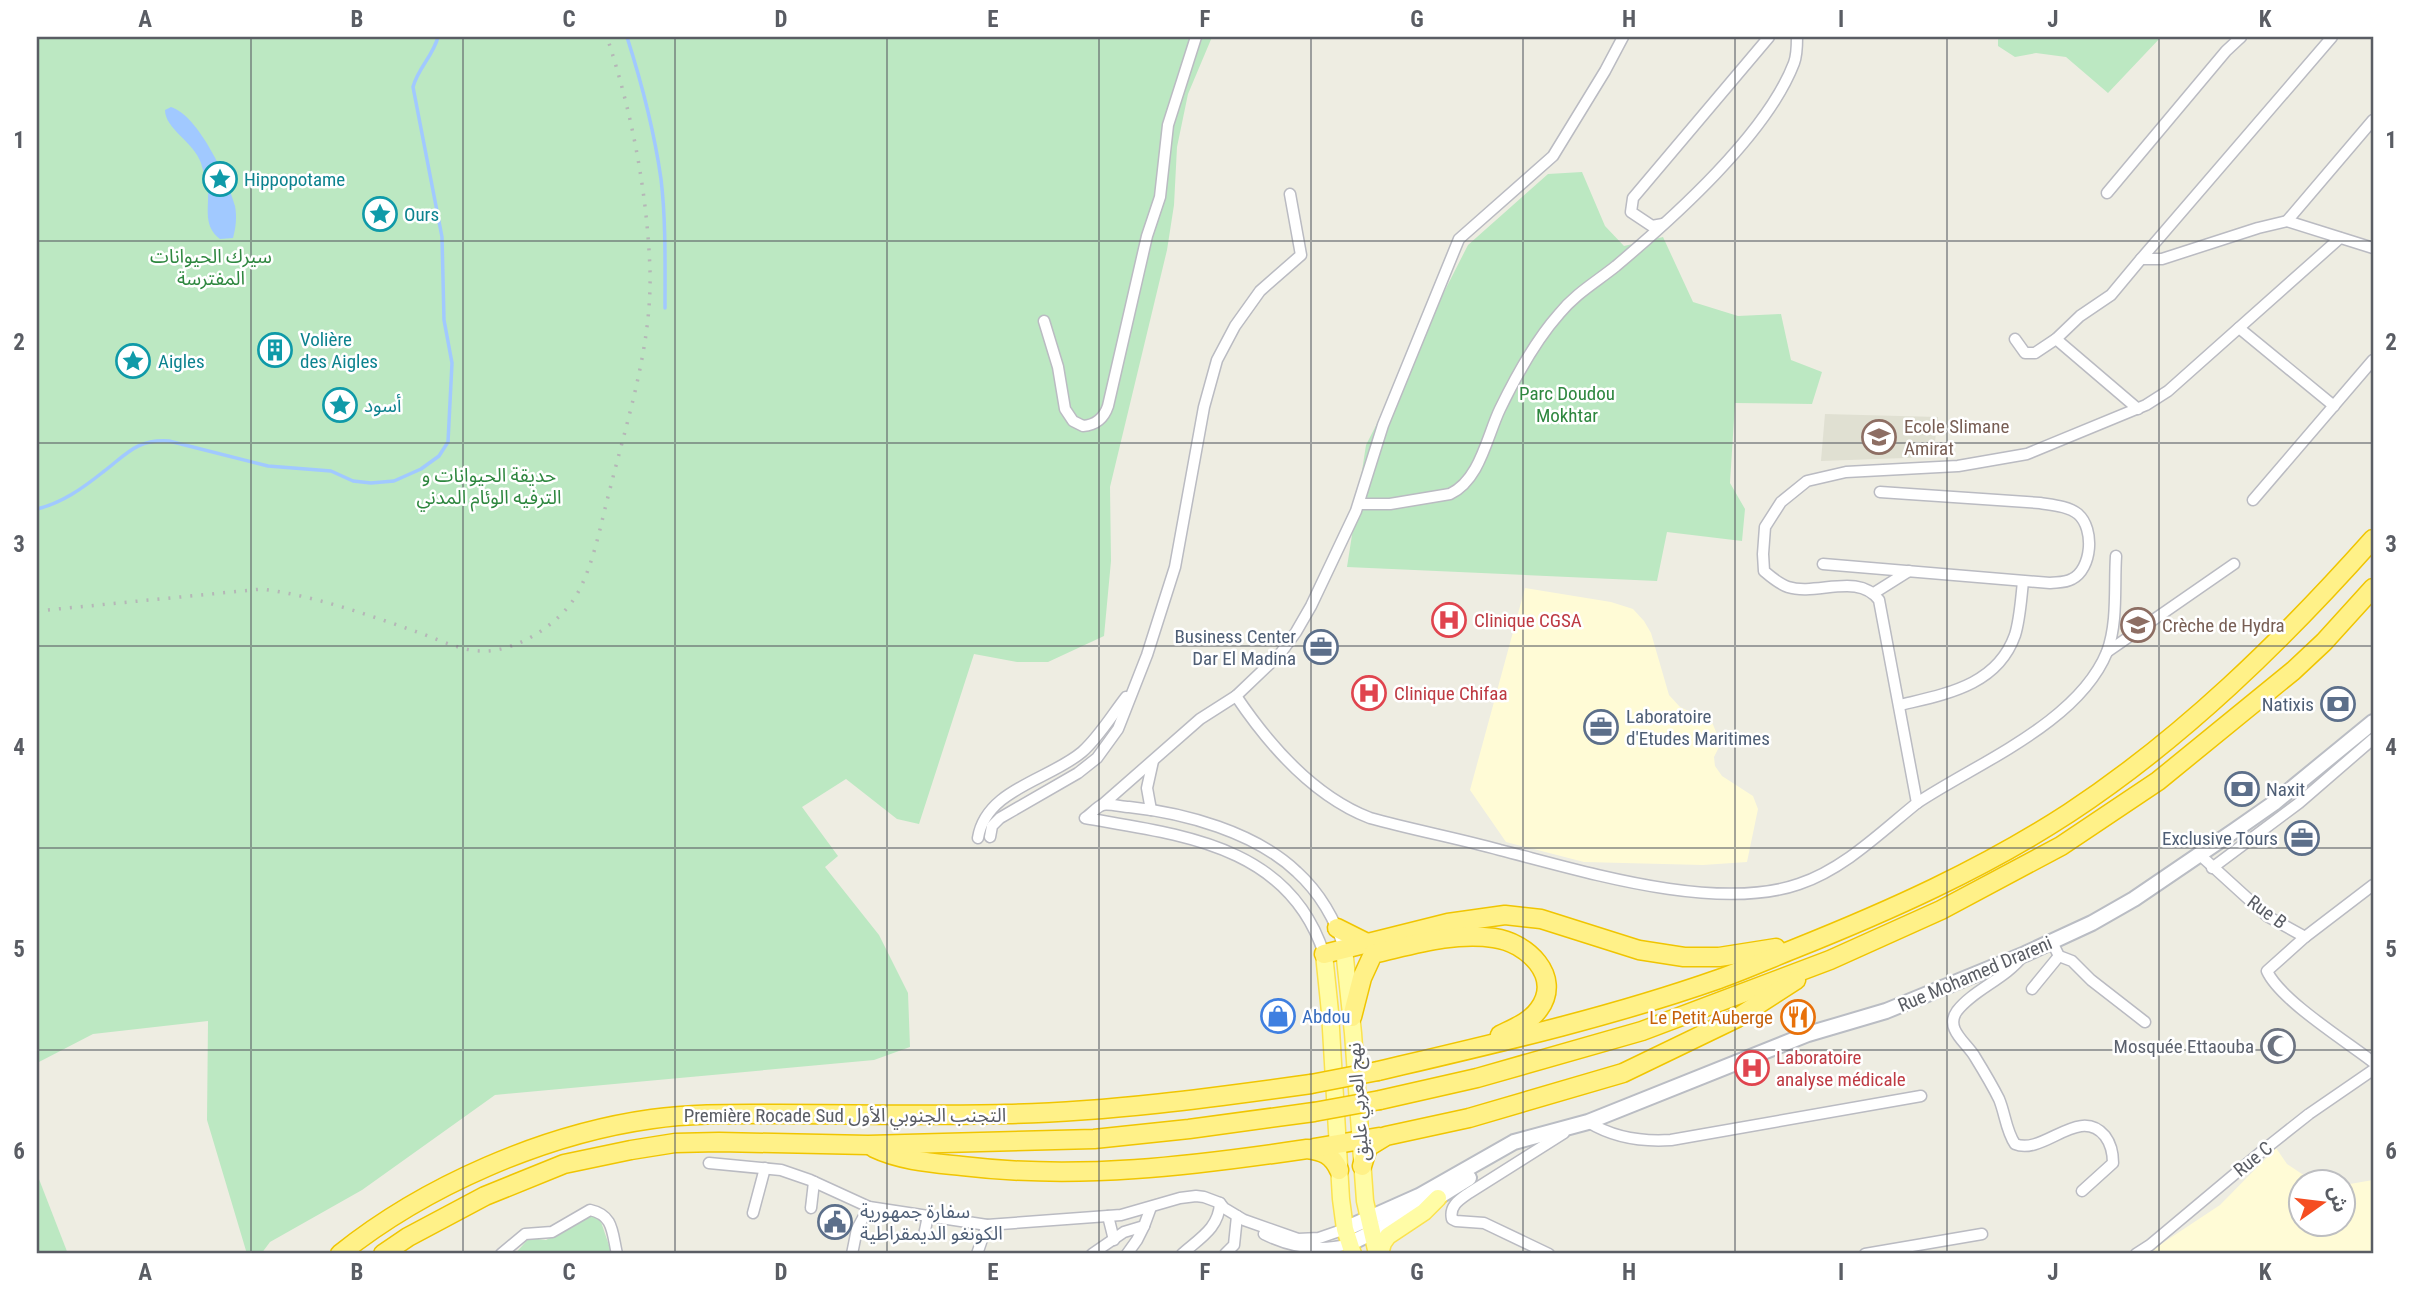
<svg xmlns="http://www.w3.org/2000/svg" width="2410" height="1291" font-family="'Roboto Condensed','Noto Sans Arabic',sans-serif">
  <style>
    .commercial { fill: #fffbd6 }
    .education { fill: #e0e0d2 }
    .green { fill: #bce8c2 }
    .water { fill: #a1c9ff }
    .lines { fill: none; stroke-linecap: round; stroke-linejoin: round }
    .stream { stroke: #a1c9ff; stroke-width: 3.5 }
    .street-casing { stroke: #babbc2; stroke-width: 13 }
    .secondary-casing { stroke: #babdc4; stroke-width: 18 }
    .primary-casing { stroke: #fbe24e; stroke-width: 19 }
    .highway-casing { stroke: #f0c500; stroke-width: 21 }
    .street { stroke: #fff; stroke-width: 10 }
    .secondary { stroke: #fff; stroke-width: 14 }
    .primary { stroke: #fffca6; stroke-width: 16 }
    .highway { stroke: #fff188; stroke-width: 18 }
    .rail { stroke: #b5b6b7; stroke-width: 3.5; stroke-dasharray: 2 9; stroke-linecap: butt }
    .highway-bridge-casing { stroke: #f0c500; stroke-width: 21; stroke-linecap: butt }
    .highway-bridge { stroke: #fff188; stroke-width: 18 }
    .grid { fill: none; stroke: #5a5d64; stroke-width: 2; stroke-opacity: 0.55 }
    .labels { text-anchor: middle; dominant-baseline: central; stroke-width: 5; stroke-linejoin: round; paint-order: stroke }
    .culture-label { font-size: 19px; fill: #0d838f; stroke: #fff; text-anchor: start }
    .park-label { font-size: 19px; fill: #2e873f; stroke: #fff }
    .education-label { font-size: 19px; fill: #785e54; stroke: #fff; text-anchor: start }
    .health-label { font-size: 19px; fill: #be3a42; stroke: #fff; text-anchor: start }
    .service-label { font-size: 19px; fill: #4e5e75; stroke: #fff; text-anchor: end }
    .street-label { font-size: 19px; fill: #5a5d64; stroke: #fff }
    .shop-label { font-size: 19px; fill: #366cbe; stroke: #fff; text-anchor: start }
    .food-label { font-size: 19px; fill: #c56008; stroke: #fff; text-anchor: end }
    .worship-label { font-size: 19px; fill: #5b616d; stroke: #fff; text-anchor: end }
    .neatline { fill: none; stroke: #5a5d64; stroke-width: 2.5 }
    .grid-label { font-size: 23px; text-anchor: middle; font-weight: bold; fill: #5a5d64 }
  </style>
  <rect width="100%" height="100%" fill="#eeede2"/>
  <g class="commercial">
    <polygon points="1525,588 1611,602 1633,609 1644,621 1651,633 1669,695 1680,707 1693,713 1709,715 1719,739 1719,747 1714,757 1715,766 1722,776 1753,796 1758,809 1747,862 1703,865 1584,862 1506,842 1470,790"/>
    <polygon points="2276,1148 2287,1164 2314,1182 2302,1182 2302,1224 2344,1224 2344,1185 2373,1180 2373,1254 2146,1254 2220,1205"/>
  </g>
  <polygon class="education" points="1825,414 1938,417 1933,457 1821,461"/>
  <g class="green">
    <polygon points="37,37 1212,37 1188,94 1177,147 1174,205 1167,250 1110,487 1111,561 1104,636 1048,662 1017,662 974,654 919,824 897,819 846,779 802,807 838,856 825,867 879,935 908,993 910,1047 874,1060 495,1095 362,1190 270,1242 261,1254 247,1254 207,1120 208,1021 93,1034 37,1063"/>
    <polygon points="1998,37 2161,37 2108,93 2066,57 2036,53 2015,57 1998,46"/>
    <polygon points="1582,172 1605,226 1624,246 1663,237 1693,302 1738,316 1781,314 1791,360 1822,372 1812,404 1735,403 1730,483 1745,509 1742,541 1667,532 1657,581 1347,567 1366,445 1468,245 1548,174"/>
    <polygon points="37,1174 68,1254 37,1254"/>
    <polygon points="592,1216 600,1219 612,1254 515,1254 529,1238 546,1240"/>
  </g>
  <path class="water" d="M171,107C198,115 228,179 235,206C237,217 236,227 233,238L220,239C203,226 209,209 208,189C207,180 203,171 201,163C194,142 165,129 165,110Z"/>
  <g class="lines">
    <g class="stream">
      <path d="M627,37C642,84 654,130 661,179C666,221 665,265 665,308"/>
      <path d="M37,509C62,503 83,488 103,472C127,454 136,439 169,441L268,466L331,471L353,481L371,483L394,481L421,469L439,456L448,442L452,363L444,320L442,237L413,87C418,68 433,56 438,37"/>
    </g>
    <g class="street-casing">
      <g id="street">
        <polyline points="2332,37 2141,259 2162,259 2258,228 2287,221 2373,248"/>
        <polyline points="2107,193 2226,51 2241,37"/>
        <polyline points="2287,221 2373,120"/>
        <polyline points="1663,224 1652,226 1631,212 1633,198 1769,37"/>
        <path d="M1044,321L1058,367L1065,409L1073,421L1083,426C1096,425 1104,418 1108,406L1147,236L1160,197L1168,125L1196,37"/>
        <polyline points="2239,328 2334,406"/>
        <polyline points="2015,339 2025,353 2035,353 2056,339 2080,316 2111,295 2141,259"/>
        <polyline points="2056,339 2138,409"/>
        <polyline points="2253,500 2373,360"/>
        <path d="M1359,504H1390L1450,494C1480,480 1487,436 1500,409C1516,376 1535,341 1559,314C1575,294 1596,282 1616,266C1674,217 1767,134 1794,63C1797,55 1797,45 1797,37"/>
        <path d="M1823,564L2050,583C2057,582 2065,583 2072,579C2092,569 2095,529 2078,514C2068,506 2052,505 2040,503L1880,492"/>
        <polyline points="1874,593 1909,571"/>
        <polyline points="2107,652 2234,564"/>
        <path d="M1236,696C1269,745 1315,797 1370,818C1413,830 1457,838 1500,850C1583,871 1716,913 1799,884C1844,869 1881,832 1917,803L1879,600C1858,572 1817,596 1788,587C1779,584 1771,577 1764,571L1763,554L1765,527L1781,502L1807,481L1846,472L1958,466L2027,454L2146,405L2168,391L2340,238"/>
        <path d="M1900,705C1945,694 1997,686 2015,635C2020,619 2021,599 2023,582"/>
        <path d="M1917,803C1977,763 2078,723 2107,652C2118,622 2114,587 2116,556"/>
        <polyline points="1102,805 1200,719 1236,696 1280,654 1296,632 1311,606 1356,511 1383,425 1459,239 1553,156 1605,71 1623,37"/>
        <polyline points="1151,810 1147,788 1153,761"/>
        <polyline points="990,837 992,826 1000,818 1078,773 1097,758 1118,729 1147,655 1175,567 1204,407 1217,360 1235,326 1260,291 1301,255 1290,194"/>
        <path d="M978,838C986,789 1049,780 1082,752C1099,737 1112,715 1126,697"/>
        <polyline points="2200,855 2267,916 2305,937"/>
        <polyline points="2212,868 2299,803 2373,739"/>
        <path d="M2373,885L2305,937L2267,971C2280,1000 2346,1041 2373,1062"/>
        <polyline points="2052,942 2059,956 2072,961 2091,980 2145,1022"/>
        <path d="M1324,954C1289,845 1181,835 1085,818C1090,815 1097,807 1102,805C1109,803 1122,807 1129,807C1185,813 1255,832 1297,872C1319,892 1336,920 1344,949"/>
        <path d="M2023,956C2005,979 1973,990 1957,1011C1944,1029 1967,1043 1975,1057C1983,1070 1992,1085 1999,1099C2005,1113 2006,1131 2015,1144C2043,1156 2079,1105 2105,1136C2111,1144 2113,1153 2113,1163L2082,1191"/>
        <polyline points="2032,989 2059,956"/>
        <path d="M1588,1122C1614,1138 1641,1142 1671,1140L1921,1096"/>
        <polyline points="709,1163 781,1170 810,1180 869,1207 987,1225 1121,1215 1180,1198 1196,1196 1204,1197 1220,1203 1224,1208 1244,1220 1298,1239 1319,1238 1345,1229"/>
        <polyline points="811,1208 814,1182"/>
        <polyline points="753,1213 765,1168"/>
        <polyline points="1108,1216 1114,1240"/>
        <path d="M1264,1234C1292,1248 1319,1252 1349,1244"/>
        <polyline points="924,1235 928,1216"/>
        <path d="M501,1254L525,1234L552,1232L590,1210C614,1215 612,1233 617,1254"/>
        <polyline points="852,1254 857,1229 869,1207"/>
        <polyline points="977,1254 987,1225"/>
        <polyline points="1092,1254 1124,1232 1144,1226 1151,1207"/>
        <polyline points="1127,1254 1137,1240 1144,1226"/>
        <path d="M1182,1254C1200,1238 1219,1228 1220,1203"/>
        <polyline points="1225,1254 1234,1245 1237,1216"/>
        <path d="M1549,1254L1484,1223L1456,1221L1452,1219C1449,1206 1459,1200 1469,1193L1564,1133"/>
        <polyline points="1865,1254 1982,1234"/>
        <polyline points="2136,1254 2150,1245 2261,1152 2309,1114 2373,1070"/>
      </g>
    </g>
    <g class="secondary-casing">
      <g id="secondary">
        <polyline points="1345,1229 1419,1196 1514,1142 1588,1122 1808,1034 1886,1011 2025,954 2092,923 2134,899 2234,831 2274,803 2373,722"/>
        <polyline points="1349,1244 1419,1209 1469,1178"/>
      </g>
    </g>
    <g class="primary-casing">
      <g id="primary">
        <polyline points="1344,949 1353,1033 1365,1201 1377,1254"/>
        <polyline points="1324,954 1330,1012 1341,1199 1345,1229 1353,1254"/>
        <polyline points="1380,1254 1383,1243 1388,1236 1424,1212 1438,1198"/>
      </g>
    </g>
    <g class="highway-casing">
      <g id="highway">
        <polyline points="1337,928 1369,944"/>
        <polyline points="1324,954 1448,923 1505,915 1541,919 1639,950 1684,957 1719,957 1776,948"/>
        <path d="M1352,1017L1362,978L1373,954C1413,945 1453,932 1494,938C1526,942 1563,976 1539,1009C1530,1022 1514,1028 1500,1035"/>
        <path d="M1378,1071C1493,1044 1608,1018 1719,979C1744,970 1769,959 1794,949C1889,911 1983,869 2069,813C2183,738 2282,641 2373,539"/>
        <polyline points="1380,1100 1477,1078 1642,1031 1830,960 1941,910 2061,846 2158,781 2293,671 2324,642 2373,588"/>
        <path d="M874,1148C901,1161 934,1163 962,1166C1078,1180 1192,1166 1307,1149C1323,1151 1332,1155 1339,1170"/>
        <polyline points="1314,1148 1379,1137"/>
        <polyline points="1362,1166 1368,1147 1386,1136 1469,1118 1623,1073 1737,1018 1796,980"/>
        <path d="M340,1254C425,1186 544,1134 652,1119C694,1113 736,1114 778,1114C854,1114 930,1116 1006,1114C1108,1112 1210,1098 1311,1084"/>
        <polyline points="383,1254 408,1237 485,1196 564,1164 631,1150 675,1143 719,1142 868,1145 1094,1139 1189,1129 1314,1112"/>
      </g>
    </g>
    <use href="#street" class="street"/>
    <use href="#secondary" class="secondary"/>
    <use href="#primary" class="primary"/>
    <use href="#highway" class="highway"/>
    <path class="rail" d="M37,611L262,589C315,596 369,615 420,633C445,642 469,655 496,650C525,645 557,624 574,599C593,570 601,522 610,489C628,417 652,345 650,270C647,191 632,113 607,37"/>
    <g class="highway-bridge-casing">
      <g id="highway-bridge">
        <polyline points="1311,1084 1378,1071"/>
        <polyline points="1314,1112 1380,1100"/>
      </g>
    </g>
    <use href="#highway-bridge" class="highway-bridge"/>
  </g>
  <path class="grid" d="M251,37V1254M463,37V1254M675,37V1254M887,37V1254M1099,37V1254M1311,37V1254M1523,37V1254M1735,37V1254M1947,37V1254M2159,37V1254M37,241H2373M37,443H2373M37,646H2373M37,848H2373M37,1050H2373"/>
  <defs>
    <g id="sight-ring" transform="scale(1.75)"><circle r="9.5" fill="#fff" stroke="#0f9aa8" stroke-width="1.5"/><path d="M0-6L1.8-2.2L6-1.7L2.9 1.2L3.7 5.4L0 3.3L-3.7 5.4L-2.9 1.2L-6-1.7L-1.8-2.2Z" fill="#0f9aa8"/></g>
    <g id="building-ring" transform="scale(1.75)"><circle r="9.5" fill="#fff" stroke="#0f9aa8" stroke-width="1.5"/><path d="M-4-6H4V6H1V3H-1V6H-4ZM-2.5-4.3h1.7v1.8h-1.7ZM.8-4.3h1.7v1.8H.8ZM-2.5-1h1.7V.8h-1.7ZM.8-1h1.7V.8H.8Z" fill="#0f9aa8"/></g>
    <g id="school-ring" transform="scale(1.75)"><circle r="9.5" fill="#fff" stroke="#8d6e63" stroke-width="1.5"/><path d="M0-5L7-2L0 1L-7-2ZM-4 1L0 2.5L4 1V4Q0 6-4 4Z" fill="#8d6e63"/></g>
    <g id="hospital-ring" transform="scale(1.75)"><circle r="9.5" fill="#fff" stroke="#e0444e" stroke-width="1.5"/><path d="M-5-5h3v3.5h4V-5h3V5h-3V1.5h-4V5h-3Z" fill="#e0444e"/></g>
    <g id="office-ring" transform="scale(1.75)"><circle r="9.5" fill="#fff" stroke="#5c6f8a" stroke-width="1.5"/><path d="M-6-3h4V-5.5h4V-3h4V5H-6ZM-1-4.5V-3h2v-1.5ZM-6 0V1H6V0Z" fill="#5c6f8a"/></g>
    <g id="bank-ring" transform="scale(1.75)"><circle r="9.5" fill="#fff" stroke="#5c6f8a" stroke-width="1.5"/><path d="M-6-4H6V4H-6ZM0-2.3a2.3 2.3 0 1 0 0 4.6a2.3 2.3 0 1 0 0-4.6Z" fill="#5c6f8a"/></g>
    <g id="shop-ring" transform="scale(1.75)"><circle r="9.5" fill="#fff" stroke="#3f7fe0" stroke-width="1.5"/><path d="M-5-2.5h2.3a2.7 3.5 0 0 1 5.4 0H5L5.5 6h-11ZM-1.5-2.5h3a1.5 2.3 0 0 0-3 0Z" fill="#3f7fe0"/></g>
    <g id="restaurant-ring" transform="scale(1.75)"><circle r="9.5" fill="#fff" stroke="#e8710a" stroke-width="1.5"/><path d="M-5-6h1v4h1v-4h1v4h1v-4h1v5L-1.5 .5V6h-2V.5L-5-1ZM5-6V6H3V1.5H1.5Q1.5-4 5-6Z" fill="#e8710a"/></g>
    <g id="mosque-ring" transform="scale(1.75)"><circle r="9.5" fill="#fff" stroke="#6b7280" stroke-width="1.5"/><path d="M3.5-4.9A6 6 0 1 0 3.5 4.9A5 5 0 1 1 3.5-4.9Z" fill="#6b7280"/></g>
    <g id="civic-ring" transform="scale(1.75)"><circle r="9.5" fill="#fff" stroke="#5c6f8a" stroke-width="1.5"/><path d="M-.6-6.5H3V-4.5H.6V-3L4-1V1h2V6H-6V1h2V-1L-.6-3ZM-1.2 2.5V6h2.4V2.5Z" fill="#5c6f8a"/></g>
  </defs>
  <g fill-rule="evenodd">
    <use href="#sight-ring" x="220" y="179"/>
    <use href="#sight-ring" x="380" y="214"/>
    <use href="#building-ring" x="275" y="350"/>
    <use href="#sight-ring" x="133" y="361"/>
    <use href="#sight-ring" x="340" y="405"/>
    <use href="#school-ring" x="1879" y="437"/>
    <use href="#hospital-ring" x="1449" y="620"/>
    <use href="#school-ring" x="2138" y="625"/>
    <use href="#office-ring" x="1321" y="647"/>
    <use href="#hospital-ring" x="1369" y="693"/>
    <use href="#bank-ring" x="2338" y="704"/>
    <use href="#office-ring" x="1601" y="727"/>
    <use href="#bank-ring" x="2242" y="789"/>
    <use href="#office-ring" x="2302" y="838"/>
    <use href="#shop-ring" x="1278" y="1016"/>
    <use href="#restaurant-ring" x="1798" y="1017"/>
    <use href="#mosque-ring" x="2278" y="1046"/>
    <use href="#hospital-ring" x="1752" y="1068"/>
    <use href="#civic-ring" x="835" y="1222"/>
  </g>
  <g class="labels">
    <g class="culture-label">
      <text x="244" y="179">Hippopotame</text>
      <text x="404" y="214">Ours</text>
      <text x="300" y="339">Volière<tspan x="300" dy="22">des Aigles</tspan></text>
      <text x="158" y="361">Aigles</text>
      <text x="364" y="405">أسود</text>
    </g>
    <g class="park-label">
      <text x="211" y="256">سيرك الحيوانات<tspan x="211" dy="22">المفترسة</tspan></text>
      <text x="1567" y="393">Parc Doudou<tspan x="1567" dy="22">Mokhtar</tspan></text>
      <text x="489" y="475">حديقة الحيوانات و<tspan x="489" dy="22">الترفيه الوئام المدني</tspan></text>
    </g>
    <g class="education-label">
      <text x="1904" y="426">Ecole Slimane<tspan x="1904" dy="22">Amirat</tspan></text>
      <text x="2162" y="625">Crèche de Hydra</text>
    </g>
    <g class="health-label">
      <text x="1474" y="620">Clinique CGSA</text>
      <text x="1394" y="693">Clinique Chifaa</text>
      <text x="1776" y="1057">Laboratoire<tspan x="1776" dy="22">analyse médicale</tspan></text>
    </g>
    <g class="service-label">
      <text x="1296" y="636">Business Center<tspan x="1296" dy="22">Dar El Madina</tspan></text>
      <text x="2314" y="704">Natixis</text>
      <text x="1626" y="716" text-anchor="start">Laboratoire<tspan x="1626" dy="22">d'Etudes Maritimes</tspan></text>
      <text x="2266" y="789" text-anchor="start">Naxit</text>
      <text x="2278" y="838">Exclusive Tours</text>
      <text x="860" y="1211" text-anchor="start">سفارة جمهورية<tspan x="860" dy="22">الكونغو الديمقراطية</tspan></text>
    </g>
    <g class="street-label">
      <text transform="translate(2267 912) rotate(36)">Rue B</text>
      <text transform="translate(1975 974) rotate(-23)">Rue Mohamed Drareni</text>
      <text transform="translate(1358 1102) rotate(-94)">نهج العربي عليق</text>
      <text x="845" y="1115">Première Rocade Sud التجنب الجنوبي الأول</text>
      <text transform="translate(2253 1159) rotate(-39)">Rue C</text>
    </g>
    <g class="shop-label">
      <text x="1302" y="1016">Abdou</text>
    </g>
    <g class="food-label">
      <text x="1773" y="1017">Le Petit Auberge</text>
    </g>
    <g class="worship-label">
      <text x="2254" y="1046">Mosquée Ettaouba</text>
    </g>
  </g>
  <rect width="2410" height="1291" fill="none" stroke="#ffffff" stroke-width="77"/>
  <g transform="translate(2322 1203) rotate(76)"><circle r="33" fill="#ffffff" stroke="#bdbec1" stroke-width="2"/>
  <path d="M0-5L12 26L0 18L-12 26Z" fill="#f54d21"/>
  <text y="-10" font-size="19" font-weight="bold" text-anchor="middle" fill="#5a5d64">ش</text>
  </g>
  <rect x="38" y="38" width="2334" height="1214" class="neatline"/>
  <g class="grid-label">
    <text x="145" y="27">A</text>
    <text x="357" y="27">B</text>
    <text x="569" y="27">C</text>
    <text x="781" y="27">D</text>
    <text x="993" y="27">E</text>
    <text x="1205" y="27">F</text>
    <text x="1417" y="27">G</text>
    <text x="1629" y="27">H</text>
    <text x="1841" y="27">I</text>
    <text x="2053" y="27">J</text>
    <text x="2265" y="27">K</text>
    <text x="19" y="148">1</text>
    <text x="2391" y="148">1</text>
    <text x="19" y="350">2</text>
    <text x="2391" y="350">2</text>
    <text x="19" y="552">3</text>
    <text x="2391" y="552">3</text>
    <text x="19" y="755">4</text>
    <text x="2391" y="755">4</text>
    <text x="19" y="957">5</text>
    <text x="2391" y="957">5</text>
    <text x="19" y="1159">6</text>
    <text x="2391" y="1159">6</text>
    <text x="145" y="1280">A</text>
    <text x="357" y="1280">B</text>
    <text x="569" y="1280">C</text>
    <text x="781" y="1280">D</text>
    <text x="993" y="1280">E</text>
    <text x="1205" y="1280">F</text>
    <text x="1417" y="1280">G</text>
    <text x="1629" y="1280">H</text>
    <text x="1841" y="1280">I</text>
    <text x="2053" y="1280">J</text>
    <text x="2265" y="1280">K</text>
  </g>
</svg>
